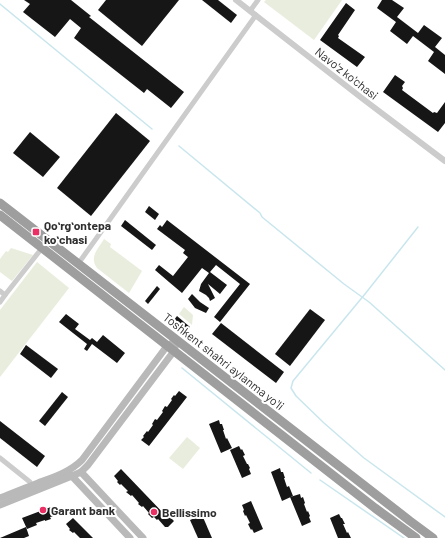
<svg xmlns="http://www.w3.org/2000/svg" width="445" height="538" font-family="Barlow,sans-serif">
  <style>
    .green { fill: #e9eddd }
    .lines { fill: none; stroke-linecap: round; stroke-linejoin: round }
    .stream { stroke: #c9e6ed; stroke-width: 1.5 }
    .building { fill: #161616 }
    .minor { stroke: #ccc; stroke-width: 5 }
    .tertiary { stroke: #ccc; stroke-width: 6 }
    .secondary { stroke: #b9b9b9; stroke-width: 7 }
    .trunk { stroke: #9e9e9e; stroke-width: 9 }
    .poi-dot { fill: #e92f64; stroke: #fff; stroke-width: 1.5 }
    .labels { text-anchor: middle; dominant-baseline: central; stroke-width: 4; stroke-linejoin: round; paint-order: stroke }
    .street-label { font-size: 12px; fill: #2f2f2f; stroke: #fff }
    .poi-label { font-size: 12px; font-weight: bold; fill: #2f2f2f; stroke: #fff; text-anchor: start }
  </style>
  <rect width="100%" height="100%" fill="#fff"/>
  <g class="green">
    <polygon points="266,0 342,0 314,40 264,2"/>
    <path d="M104,239L111,244L110,247L142,271L129,293L97,268C89,257 98,249 104,239Z"/>
    <polygon points="11,248 33,255 12,281 0,272 0,259 6,251 8,252"/>
    <polygon points="37,262 69,288 0,377 0,310"/>
    <polygon points="184,307 193,315 192,325 179,314"/>
    <polygon points="187,437 200,448 183,469 169,458"/>
  </g>
  <g class="lines">
    <g class="stream">
      <polyline points="0,4 152,129"/>
      <polyline points="179,146 260,213 262,217 344,284 369,302 445,370"/>
      <polyline points="418,227 365,294 293,381 291,388 296,396 324,423 364,458 445,517"/>
      <polyline points="182,368 311,473"/>
      <polyline points="320,480 404,538"/>
    </g>
  </g>
  <g class="building">
    <polygon points="24,0 71,0 91,16 89,17 184,92 171,108 147,89 144,93 74,38 81,28 70,19 55,37 23,12 30,4"/>
    <polygon points="106,0 179,0 142,46 98,10"/>
    <polygon points="202,0 218,0 237,15 231,23"/>
    <polygon points="382,0 392,0 404,8 397,17 418,33 424,25 442,38 435,47 445,55 445,74 428,61 434,52 413,36 407,44 390,31 396,22 377,8"/>
    <polygon points="346,3 355,10 338,35 339,36 338,38 365,57 357,67 320,40"/>
    <polygon points="395,75 405,82 402,86 403,88 402,90 433,113 434,112 437,113 445,102 445,123 438,132 383,92"/>
    <polygon points="116,113 150,141 91,216 57,188"/>
    <polygon points="30,132 60,157 43,177 13,153"/>
    <polygon points="149,206 159,214 155,220 145,212"/>
    <polygon points="125,220 156,245 152,250 121,226"/>
    <polygon points="167,220 250,284 220,322 214,317 240,284 216,265 210,272 227,285 220,294 208,284 215,298 210,301 209,298 206,295 199,291 201,284 209,273 202,268 182,293 169,282 155,270 159,265 173,276 188,257 183,253 185,250 157,229 160,225 162,227"/>
    <polygon points="157,286 160,289 148,304 145,301"/>
    <polygon points="192,294 200,302 209,308 206,313 195,308 188,299"/>
    <polygon points="310,309 325,320 290,366 275,354"/>
    <polygon points="66,314 79,324 75,329 90,340 92,338 97,342 103,335 125,353 117,363 92,344 87,351 84,349 87,344 59,322"/>
    <polygon points="177,316 190,327 184,335 170,325"/>
    <polygon points="221,323 284,372 276,383 212,334"/>
    <polygon points="26,345 58,369 51,378 20,354"/>
    <polygon points="179,391 187,397 149,446 141,440 144,437 143,436 147,431 148,432 153,425 152,424 155,419 157,420 163,412 162,411 165,406 167,407 172,400 171,399 174,395 175,396"/>
    <polygon points="62,392 68,397 45,426 39,421"/>
    <polygon points="219,420 220,424 222,424 224,430 223,430 226,439 227,438 232,448 221,453 209,424"/>
    <polygon points="0,421 45,456 37,467 0,438"/>
    <polygon points="239,446 241,450 242,449 245,455 243,456 247,464 248,464 250,468 249,469 251,474 242,478 230,450"/>
    <polygon points="280,468 281,472 283,472 285,478 284,478 287,487 289,486 293,496 282,501 271,472"/>
    <polygon points="121,469 167,517 169,516 174,521 168,527 165,527 158,519 157,520 154,517 152,518 148,514 149,513 143,506 142,507 138,504 139,503 132,495 131,496 126,492 128,491 121,484 120,485 117,482 118,481 114,476"/>
    <polygon points="300,494 301,498 303,497 305,503 304,504 307,512 308,511 310,516 309,517 311,522 302,526 290,497"/>
    <polygon points="251,501 263,529 254,533 252,529 251,530 248,524 250,523 246,515 245,516 243,511 244,510 242,505"/>
    <polygon points="51,507 55,516 50,517 51,519 45,521 45,520 36,523 37,525 27,529 22,518"/>
    <polygon points="339,514 341,518 342,518 345,524 343,524 347,533 348,532 351,538 338,538 330,518"/>
    <polygon points="202,515 212,538 198,538 190,520"/>
    <polygon points="73,518 93,538 80,538 74,532 73,533 69,530 70,529 66,524"/>
    <polygon points="26,527 29,536 24,538 0,538"/>
  </g>
  <g class="lines">
    <g class="minor">
      <polyline points="250,11 258,0"/>
      <polyline points="78,264 256,15"/>
      <polyline points="0,291 5,295 0,302"/>
      <polyline points="5,295 42,248"/>
      <polyline points="0,458 30,482 32,486"/>
    </g>
    <polyline class="tertiary" points="236,0 363,99 445,161"/>
    <g class="secondary">
      <polyline points="81,472 143,538"/>
      <polyline points="70,474 130,538"/>
      <path d="M0,498C13,493 25,488 38,483C54,477 70,472 82,460L167,346L172,343"/>
      <polyline points="0,505 72,476 81,472 88,465 174,351 177,340"/>
    </g>
    <g class="trunk">
      <polyline points="0,203 410,521 433,538"/>
      <polyline points="0,215 375,508 416,538"/>
    </g>
  </g>
  <g class="poi-dot">
    <rect x="32" y="228" width="8" height="8" rx="2"/>
    <circle cx="43" cy="510" r="4"/>
    <circle cx="154" cy="512" r="4"/>
  </g>
  <g class="labels">
    <g class="street-label">
      <text transform="translate(347 73) rotate(38)">Navo'z ko'chasi</text>
      <text transform="translate(224 361) rotate(38)">Toshkent shahri aylanma yoʻli</text>
    </g>
    <g class="poi-label">
      <text x="44" y="225">Qoʻrgʻontepa<tspan x="44" dy="14">koʻchasi</tspan></text>
      <text x="51" y="510">Garant bank</text>
      <text x="162" y="512">Bellissimo</text>
    </g>
  </g>
</svg>
